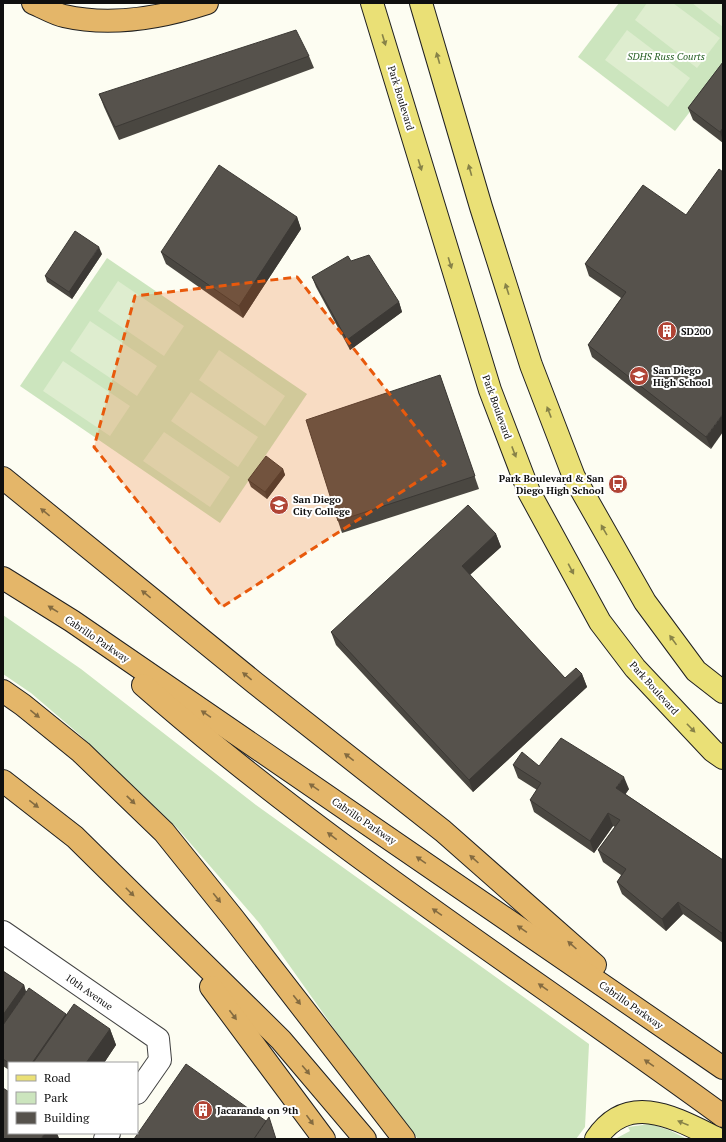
<svg xmlns="http://www.w3.org/2000/svg" width="726" height="1142" font-family="'PT Serif',serif">
  <style>
    .green { fill: #cce5be }
    .pitch { fill: #deedcf }
    .lines { fill: none; stroke-linecap: round; stroke-linejoin: round }
    .minor-casing { stroke: #424242; stroke-width: 24 }
    .major-casing { stroke: #202020; stroke-width: 24 }
    .highway-casing { stroke: #202020; stroke-width: 24 }
    .minor { stroke: #fff; stroke-width: 22 }
    .major { stroke: #eae076; stroke-width: 22 }
    .highway { stroke: #e4b669; stroke-width: 22 }
    .wall { fill: #4a4741 }
    .shaded-wall { fill: #3c3935 }
    .building { fill: #56524c; stroke: #3c3935 }
    .oneway { fill: #878248 }
    .oneway2 { fill: #846b40 }
    .marked { fill: #e8590c; fill-opacity: 0.2; stroke: #e8590c; stroke-width: 3; stroke-dasharray: 8 5; stroke-linejoin: round }
    .labels { text-anchor: middle; dominant-baseline: central; stroke-width: 4; stroke-linejoin: round; paint-order: stroke }
    .park-label { font-size: 10px; font-style: italic; fill: #286026; stroke: #fff }
    .street-label { font-size: 10px; fill: #0f0f0f; stroke: #fff }
    .poi-label { font-size: 10px; font-weight: bold; fill: #0f0f0f; stroke: #fff; text-anchor: start }
  </style>
  <rect width="100%" height="100%" fill="#fdfdf2"/>
  <g class="green">
    <polygon points="619,3 723,3 723,69 675,131 578,57"/>
    <polygon points="107,258 307,394 220,523 20,386"/>
    <polygon points="3,615 81,669 256,805 589,1044 585,1127 576,1139 418,1139 340,1037 260,924 178,829 80,735 31,693 3,674"/>
    <polygon points="650,1124 669,1130 687,1139 615,1139 630,1131 628,1127"/>
  </g>
  <g class="pitch">
    <polygon points="647,3 673,3 720,38 697,68 635,20"/>
    <polygon points="692,3 723,3 723,27"/>
    <polygon points="627,30 690,78 668,107 605,60"/>
    <polygon points="118,281 184,326 164,356 98,311"/>
    <polygon points="90,321 157,366 137,396 70,351"/>
    <polygon points="219,350 285,396 265,426 199,380"/>
    <polygon points="63,361 130,406 110,436 43,391"/>
    <polygon points="191,392 258,437 238,467 171,421"/>
    <polygon points="164,432 230,477 210,507 143,461"/>
  </g>
  <g class="lines">
    <g class="minor-casing">
      <g id="minor">
        <polyline points="3,932 158,1039 160,1060 137,1093"/>
        <polyline points="105,1139 109,1133"/>
      </g>
    </g>
    <g class="major-casing">
      <g id="major">
        <polyline points="372,3 490,390 529,492 600,622 635,668 713,751 723,758"/>
        <polyline points="421,3 481,207 531,365 574,477 645,602 696,671 723,692"/>
        <path d="M596,1139C629,1090 677,1119 718,1139"/>
      </g>
    </g>
    <g class="highway-casing">
      <g id="highway">
        <path d="M33,3C43,7 54,14 64,16C112,27 161,18 207,3"/>
        <polyline points="3,478 255,683 443,831 595,965"/>
        <polyline points="3,578 72,621 723,1068"/>
        <path d="M143,685C324,844 529,974 723,1116"/>
        <polyline points="3,691 23,705 81,752 164,832 233,918 404,1139"/>
        <polyline points="3,781 75,837 281,1040 365,1139"/>
        <polyline points="211,987 324,1139"/>
      </g>
    </g>
    <use href="#minor" class="minor"/>
    <use href="#major" class="major"/>
    <use href="#highway" class="highway"/>
  </g>
  <g class="wall">
    <polygon points="309,56 314,68 119,140 104,107 99,94"/>
    <polygon points="723,62 723,143 693,120 688,108"/>
    <polygon points="643,185 711,449 592,357 588,345 621,298 589,276 585,264"/>
    <polygon points="297,217 301,229 243,318 166,264 161,252"/>
    <polygon points="102,254 72,299 47,282 45,276"/>
    <polygon points="351,261 399,302 402,312 350,350 316,287 312,277"/>
    <polygon points="440,375 479,489 342,533 338,521"/>
    <polygon points="283,469 285,475 267,499 251,487 248,480"/>
    <polygon points="496,534 501,547 470,575 565,678 582,674 587,687 473,792 336,645 331,632"/>
    <polygon points="513,765 539,766 629,789 625,794 723,860 723,943 683,914 666,931 622,894 617,882 621,875 603,862 598,850 615,827 613,826 594,853 534,812 530,800 537,790 518,778"/>
    <polygon points="3,971 24,985 26,992 10,1016 66,1014 67,1015 110,1029 116,1045 104,1063 9,1063 9,1070 3,1066"/>
  </g>
  <g class="shaded-wall">
    <polygon points="723,128 723,141 720,132"/>
    <polygon points="297,217 301,229 243,318 239,306"/>
    <polygon points="99,247 102,254 72,299 69,292"/>
    <polygon points="399,302 402,312 350,350 347,340"/>
    <polygon points="723,414 723,432 711,449 706,437"/>
    <polygon points="283,469 285,475 267,499 265,492"/>
    <polygon points="496,534 501,547 466,578 462,566"/>
    <polygon points="582,674 587,687 473,792 469,780"/>
    <polygon points="624,777 629,789 621,801 616,788"/>
    <polygon points="608,813 613,826 594,853 590,841"/>
    <polygon points="678,902 683,914 666,931 662,919"/>
    <polygon points="24,985 26,992 3,1026 3,1015"/>
    <polygon points="66,1014 70,1023 42,1063 32,1063"/>
    <polygon points="110,1029 116,1045 104,1063 86,1063"/>
    <polygon points="45,1133 57,1133 59,1138 58,1139 41,1139"/>
  </g>
  <g class="building">
    <polygon points="296,30 309,56 115,127 99,94"/>
    <polygon points="723,62 723,128 720,132 688,108"/>
    <polygon points="219,165 297,217 239,306 161,252"/>
    <polygon points="719,169 723,172 723,414 706,437 588,345 626,292 585,264 643,185 686,215"/>
    <polygon points="75,231 99,247 69,292 45,276"/>
    <polygon points="369,255 399,302 347,340 312,277 348,256 351,261"/>
    <polygon points="440,375 475,476 338,521 306,420"/>
    <polygon points="266,456 283,469 265,492 248,480"/>
    <polygon points="468,505 496,534 462,566 565,678 576,668 582,674 469,780 331,632"/>
    <polygon points="561,738 624,777 616,788 723,860 723,934 678,902 662,919 617,882 626,869 598,850 620,820 608,813 590,841 530,800 541,783 513,765 522,752 539,766"/>
    <polygon points="3,971 24,985 3,1015"/>
    <polygon points="29,988 66,1014 32,1063 9,1063 3,1059 3,1025"/>
    <polygon points="74,1004 110,1029 86,1063 33,1063"/>
    <polygon points="186,1064 266,1121 254,1139 134,1139"/>
    <polygon points="3,1088 9,1092 9,1133 45,1133 41,1139 3,1139"/>
    <polygon points="269,1117 276,1139 254,1139"/>
  </g>
  <defs><path id="oneway-solid" d="M-6-.8H1V-3.2L6.5 0L1 3.2V.8H-6Z"/></defs>
  <g class="oneway">
    <use href="#oneway-solid" transform="translate(384 40) rotate(73)"/>
    <use href="#oneway-solid" transform="translate(438 58) rotate(-106)"/>
    <use href="#oneway-solid" transform="translate(420 165) rotate(73)"/>
    <use href="#oneway-solid" transform="translate(470 170) rotate(-106)"/>
    <use href="#oneway-solid" transform="translate(450 263) rotate(73)"/>
    <use href="#oneway-solid" transform="translate(507 289) rotate(-108)"/>
    <use href="#oneway-solid" transform="translate(549 412) rotate(-111)"/>
    <use href="#oneway-solid" transform="translate(514 452) rotate(69)"/>
    <use href="#oneway-solid" transform="translate(604 530) rotate(-120)"/>
    <use href="#oneway-solid" transform="translate(571 569) rotate(62)"/>
    <use href="#oneway-solid" transform="translate(673 640) rotate(-126)"/>
    <use href="#oneway-solid" transform="translate(691 728) rotate(46)"/>
    <use href="#oneway-solid" transform="translate(683 1123) rotate(-158)"/>
  </g>
  <g class="oneway2">
    <use href="#oneway-solid" transform="translate(45 512) rotate(-141)"/>
    <use href="#oneway-solid" transform="translate(146 594) rotate(-141)"/>
    <use href="#oneway-solid" transform="translate(53 609) rotate(-148)"/>
    <use href="#oneway-solid" transform="translate(247 676) rotate(-141)"/>
    <use href="#oneway-solid" transform="translate(35 714) rotate(39)"/>
    <use href="#oneway-solid" transform="translate(206 714) rotate(-146)"/>
    <use href="#oneway-solid" transform="translate(349 757) rotate(-142)"/>
    <use href="#oneway-solid" transform="translate(314 787) rotate(-146)"/>
    <use href="#oneway-solid" transform="translate(131 800) rotate(44)"/>
    <use href="#oneway-solid" transform="translate(34 804) rotate(38)"/>
    <use href="#oneway-solid" transform="translate(332 836) rotate(-143)"/>
    <use href="#oneway-solid" transform="translate(474 859) rotate(-138)"/>
    <use href="#oneway-solid" transform="translate(421 860) rotate(-145)"/>
    <use href="#oneway-solid" transform="translate(130 892) rotate(45)"/>
    <use href="#oneway-solid" transform="translate(217 898) rotate(51)"/>
    <use href="#oneway-solid" transform="translate(437 912) rotate(-145)"/>
    <use href="#oneway-solid" transform="translate(522 929) rotate(-145)"/>
    <use href="#oneway-solid" transform="translate(572 945) rotate(-138)"/>
    <use href="#oneway-solid" transform="translate(543 987) rotate(-145)"/>
    <use href="#oneway-solid" transform="translate(297 1000) rotate(52)"/>
    <use href="#oneway-solid" transform="translate(233 1015) rotate(53)"/>
    <use href="#oneway-solid" transform="translate(649 1063) rotate(-145)"/>
    <use href="#oneway-solid" transform="translate(306 1070) rotate(50)"/>
    <use href="#oneway-solid" transform="translate(310 1120) rotate(54)"/>
  </g>
  <path class="marked" d="M297,277L445,464L222,607L94,447L135,296Z"/>
  <defs>
    <g id="building-disc" transform="scale(1)"><circle r="9.5" fill="#b04435" stroke="#fff"/><path d="M-4-6H4V6H1V3H-1V6H-4ZM-2.5-4.3h1.7v1.8h-1.7ZM.8-4.3h1.7v1.8H.8ZM-2.5-1h1.7V.8h-1.7ZM.8-1h1.7V.8H.8Z" fill="#fff"/></g>
    <g id="school-disc" transform="scale(1)"><circle r="9.5" fill="#b04435" stroke="#fff"/><path d="M0-5L7-2L0 1L-7-2ZM-4 1L0 2.5L4 1V4Q0 6-4 4Z" fill="#fff"/></g>
    <g id="bus-disc" transform="scale(1)"><circle r="9.5" fill="#b04435" stroke="#fff"/><path d="M-5-6H5V4H4V6H2V4H-2V6H-4V4H-5ZM-3.5-4V0h7V-4ZM-3.5 1.2v1.5H-2V1.2ZM2 1.2v1.5H3.5V1.2Z" fill="#fff"/></g>
    <g id="university-disc" transform="scale(1)"><circle r="9.5" fill="#b04435" stroke="#fff"/><path d="M0-5L7-2L0 1L-7-2ZM-4 1L0 2.5L4 1V4Q0 6-4 4Z" fill="#fff"/></g>
  </defs>
  <g fill-rule="evenodd">
    <use href="#building-disc" x="667" y="331"/>
    <use href="#school-disc" x="639" y="376"/>
    <use href="#bus-disc" x="618" y="484"/>
    <use href="#university-disc" x="279" y="505"/>
    <use href="#building-disc" x="203" y="1110"/>
  </g>
  <g class="labels">
    <g class="park-label">
      <text x="666" y="56">SDHS Russ Courts</text>
    </g>
    <g class="street-label">
      <text transform="translate(401 98) rotate(73)">Park Boulevard</text>
      <text transform="translate(497 407) rotate(70)">Park Boulevard</text>
      <text transform="translate(97 639) rotate(34)">Cabrillo Parkway</text>
      <text transform="translate(654 688) rotate(48)">Park Boulevard</text>
      <text transform="translate(364 821) rotate(34)">Cabrillo Parkway</text>
      <text transform="translate(89 992) rotate(35)">10th Avenue</text>
      <text transform="translate(631 1005) rotate(35)">Cabrillo Parkway</text>
    </g>
    <g class="poi-label">
      <text x="681" y="331">SD200</text>
      <text x="653" y="370">San Diego<tspan x="653" dy="12">High School</tspan></text>
      <text x="604" y="478" text-anchor="end">Park Boulevard &amp; San<tspan x="604" dy="12">Diego High School</tspan></text>
      <text x="293" y="499">San Diego<tspan x="293" dy="12">City College</tspan></text>
      <text x="217" y="1110">Jacaranda on 9th</text>
    </g>
  </g>
  <rect width="726" height="1142" fill="none" stroke="#0f0f0f" stroke-width="8"/>
  <rect x="8" y="1062" width="130" height="72" fill="#ffffff" stroke="#9f9f9f"/>
  <rect x="16" y="1075" width="20" height="6" fill="#eae076" stroke="#9f9f9f"/>
  <text x="44" y="1082" font-size="12" fill="#0f0f0f">Road</text>
  <rect x="16" y="1092" width="20" height="12" fill="#cce5be" stroke="#9f9f9f"/>
  <text x="44" y="1102" font-size="12" fill="#0f0f0f">Park</text>
  <rect x="16" y="1112" width="20" height="12" fill="#56524c" stroke="#9f9f9f"/>
  <text x="44" y="1122" font-size="12" fill="#0f0f0f">Building</text>
</svg>
